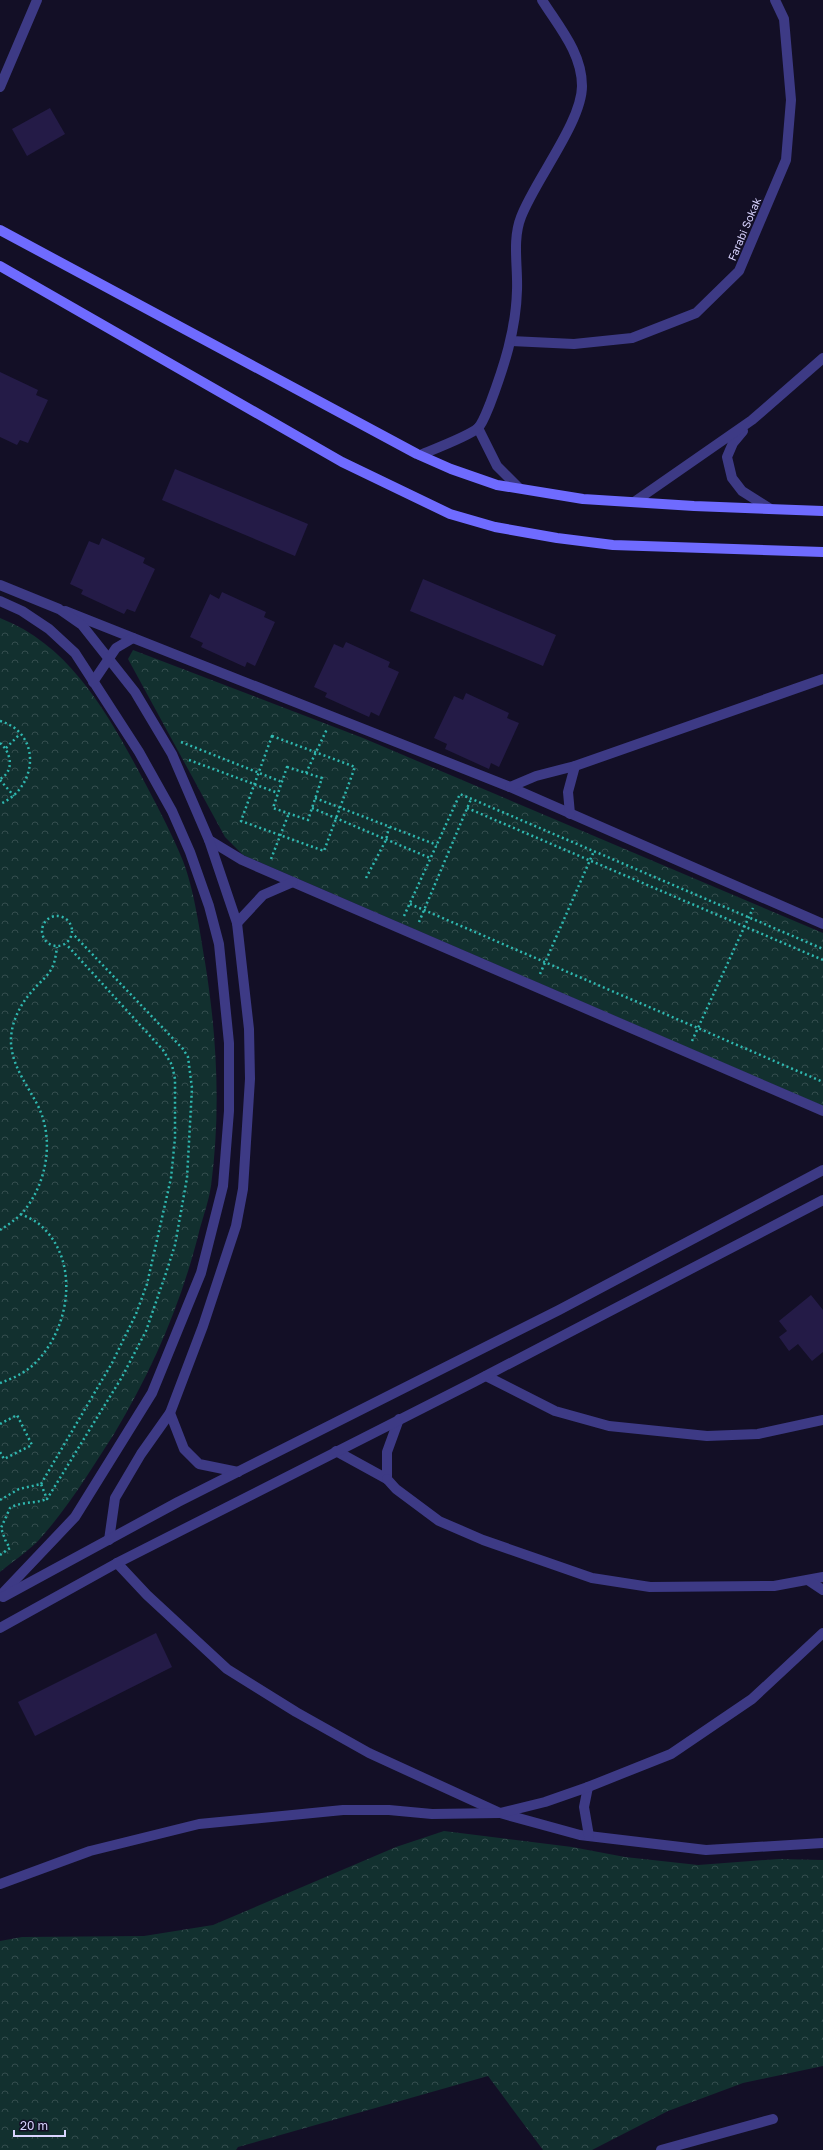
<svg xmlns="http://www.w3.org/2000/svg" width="823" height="2150" font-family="'Golos Text',sans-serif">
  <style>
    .forest { fill: url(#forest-crowns) }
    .building { fill: #241b47 }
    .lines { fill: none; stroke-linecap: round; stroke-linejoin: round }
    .path { stroke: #2fb8b0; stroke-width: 2.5; stroke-dasharray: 2 3; stroke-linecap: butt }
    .minor { stroke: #3d3a85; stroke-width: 10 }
    .tertiary { stroke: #3d3a85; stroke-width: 10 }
    .secondary { stroke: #6f6bff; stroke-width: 10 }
    .labels { text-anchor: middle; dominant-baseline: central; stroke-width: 3; stroke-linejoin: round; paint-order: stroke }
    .street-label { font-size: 11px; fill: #d9d4ff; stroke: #130f26 }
  </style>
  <defs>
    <pattern id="forest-crowns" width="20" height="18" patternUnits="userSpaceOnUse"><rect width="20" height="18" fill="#12302f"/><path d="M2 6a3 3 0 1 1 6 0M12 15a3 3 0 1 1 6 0" fill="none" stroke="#344d4e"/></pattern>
  </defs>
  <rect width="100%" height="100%" fill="#130f26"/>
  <g class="forest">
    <path d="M0,618C67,644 104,707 137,768C153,798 170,829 183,861C194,889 200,932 205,962C217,1036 221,1111 211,1186C209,1200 204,1214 200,1228C182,1302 153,1369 114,1434C90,1471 68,1508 38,1541C27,1552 12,1562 0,1572Z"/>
    <polygon points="133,650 363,738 823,933 823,1106 243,855 225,837 128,659"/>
    <polygon points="444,1831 572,1847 625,1857 698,1865 779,1859 823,1860 823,2066 743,2083 668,2111 592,2150 543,2150 488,2076 238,2147 236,2150 0,2150 0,1941 22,1937 144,1936 213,1925 396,1847"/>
  </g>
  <g class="building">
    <polygon points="50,108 65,134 27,156 12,129"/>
    <polygon points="0,372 38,390 36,395 48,400 28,443 20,440 17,445 0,437"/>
    <polygon points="175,469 308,524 295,556 162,500"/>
    <polygon points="102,538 145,558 143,563 155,569 135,612 127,609 124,614 81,594 83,590 70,584 89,541 99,545"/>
    <polygon points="423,579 556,635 543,666 410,611"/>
    <polygon points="222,592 266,612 264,617 275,622 255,666 247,662 245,667 201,647 203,643 190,637 210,594 219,599"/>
    <polygon points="346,642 390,662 388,667 399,672 379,716 371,712 369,717 325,697 327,693 314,687 334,644 343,648"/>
    <polygon points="466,693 509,713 507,718 519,723 499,767 491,763 489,769 445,749 447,744 434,738 454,696 463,700"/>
    <polygon points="811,1295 823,1310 823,1352 812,1361 798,1344 789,1351 779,1337 787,1331 779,1321"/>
    <polygon points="156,1633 172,1667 35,1736 18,1702"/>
  </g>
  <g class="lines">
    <g class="path">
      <path d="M0,721C42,733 38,788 0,804"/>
      <polygon points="272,736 355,767 324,851 241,821"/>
      <polyline points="181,742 282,782"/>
      <path d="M0,743C11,752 15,771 0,779"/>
      <polyline points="6,748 20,734"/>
      <polyline points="189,760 278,793"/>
      <polygon points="287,767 322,778 308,820 273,808"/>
      <polyline points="306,773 327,729"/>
      <polyline points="0,780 14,796"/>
      <polyline points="315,798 437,845"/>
      <polyline points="312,808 430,858"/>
      <polyline points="467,808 823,960"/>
      <polyline points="271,859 289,813"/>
      <polyline points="366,878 386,840 389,827"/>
      <polyline points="410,904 823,1082"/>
      <circle cx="57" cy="931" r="15"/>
      <polyline points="404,916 460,794 823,949"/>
      <polyline points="419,922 471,799"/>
      <polyline points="540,974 594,851"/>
      <polyline points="692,1041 753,908"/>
      <path d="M0,1230C8,1225 17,1219 24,1211C48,1181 55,1136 36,1102C25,1082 10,1062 11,1038C12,1019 22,1002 34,989C40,982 48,976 52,968C55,962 56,954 57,947"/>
      <path d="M0,1383C11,1379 23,1374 32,1366C70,1332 82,1260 39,1224C34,1220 27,1217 21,1214"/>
      <polyline points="0,1424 17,1415 32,1445 4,1459 0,1452"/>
      <polyline points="41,1484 112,1363 136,1314 147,1284 171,1178 175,1138 175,1079 172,1065 163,1050 66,944"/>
      <polyline points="0,1500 19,1489 41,1484 47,1499 122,1377 146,1331 166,1273 175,1245 187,1178 192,1088 188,1057 183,1049 73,934"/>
      <path d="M0,1555L10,1548L6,1542L1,1528L10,1508C22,1501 34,1504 47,1499"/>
    </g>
    <g class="minor">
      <polyline points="0,87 37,0"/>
      <polyline points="511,341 574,344 632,338 696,313 739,271 786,160 791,100 784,19 775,0"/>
      <polyline points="478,428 497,466 519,488"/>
      <polyline points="743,431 733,443 727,457 732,478 742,491 769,508"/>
      <path d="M420,455C432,450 469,436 478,428C483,423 487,411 490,404C504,367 516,330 517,290C518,266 512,240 521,217C535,180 582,122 582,86C582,53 559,27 542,0"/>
      <polyline points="634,502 752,420 823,358"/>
      <polyline points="65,611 510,787 823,924"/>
      <polyline points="510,787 536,776 575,766 823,679"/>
      <polyline points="570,814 568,792 575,766"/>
      <polyline points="209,840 242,860 823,1111"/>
      <polyline points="237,923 263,895 293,882"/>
      <polyline points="486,1376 555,1411 609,1426 707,1436 758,1434 823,1420"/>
      <polyline points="336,1451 387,1479 387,1452 399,1419"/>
      <polyline points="387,1479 396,1489 439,1521 483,1540 592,1578 650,1587 774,1586 823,1577"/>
      <polyline points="117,1563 147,1595 227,1669 296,1712 369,1753 500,1813 580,1835 706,1850 823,1843"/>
      <polyline points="808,1580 823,1590"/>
      <polyline points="588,1787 584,1807 589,1836"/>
      <polyline points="0,1884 90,1851 199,1824 343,1810 389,1810 432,1814 500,1813 545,1802 588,1787 671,1754 752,1699 823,1633"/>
      <polyline points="661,2150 773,2119"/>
    </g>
    <g class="tertiary">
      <polyline points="0,585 59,609 82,625 135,692 172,754 209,840 237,923 249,1029 250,1079 243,1189 236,1226 203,1326 170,1413 141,1454 115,1498 109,1540"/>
      <polyline points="0,601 22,611 49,629 75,653 139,752 172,811 190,852 209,906 219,944 229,1043 229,1111 223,1186 201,1273 152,1393 75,1517 0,1596"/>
      <polyline points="93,682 116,648 133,638"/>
      <polyline points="170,1413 184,1449 199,1464 238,1472"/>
      <polyline points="3,1597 178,1502 559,1310 823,1170"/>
      <polyline points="0,1628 117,1563 474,1382 823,1200"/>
    </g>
    <g class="secondary">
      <polyline points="0,230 417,454 451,469 497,485 583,499 694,506 823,511"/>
      <polyline points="0,266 342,462 450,514 495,527 557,538 613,545 823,552"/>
    </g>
  </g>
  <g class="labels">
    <g class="street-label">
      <text transform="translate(744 229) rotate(-67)">Farabi Sokak</text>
    </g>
  </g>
  <path d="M14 2130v6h51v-6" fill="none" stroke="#d9d4ff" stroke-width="2"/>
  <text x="20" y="2130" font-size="12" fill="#d9d4ff" stroke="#130f26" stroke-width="3" paint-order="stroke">20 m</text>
</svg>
